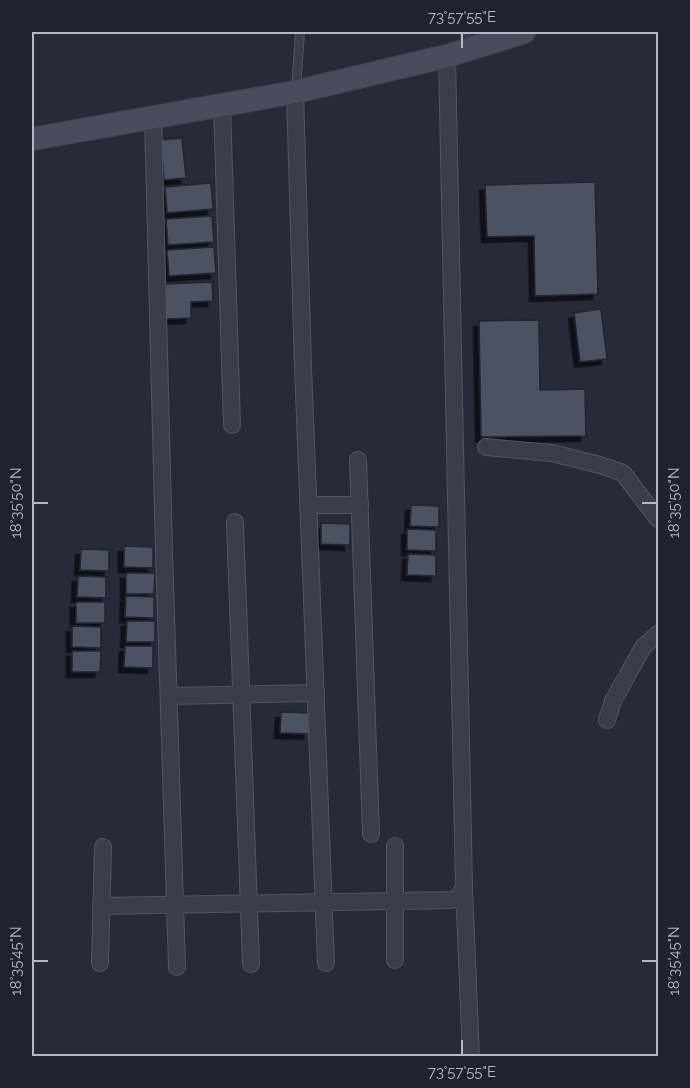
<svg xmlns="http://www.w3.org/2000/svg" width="690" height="1088" font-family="Raleway,sans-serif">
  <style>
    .building { fill: #4c5362; stroke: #202530; stroke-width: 1.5; filter: url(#shadow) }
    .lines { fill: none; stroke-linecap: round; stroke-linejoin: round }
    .lane-casing { stroke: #515661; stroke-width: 10 }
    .street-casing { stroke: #515661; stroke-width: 18 }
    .secondary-casing { stroke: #424752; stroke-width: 24 }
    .lane { stroke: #393e49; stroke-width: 8 }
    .street { stroke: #393e49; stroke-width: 16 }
    .secondary { stroke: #474d5c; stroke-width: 22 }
    .ticks { fill: none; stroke: #b4b9c5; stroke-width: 2 }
    .neatline { fill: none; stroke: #b4b9c5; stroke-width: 2 }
    .ticks-label { font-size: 15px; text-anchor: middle; fill: #b4b9c5 }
  </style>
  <defs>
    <filter id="shadow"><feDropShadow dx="-5.5" dy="5.5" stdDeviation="0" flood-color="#0009"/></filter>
  </defs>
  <rect width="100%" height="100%" fill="#252b39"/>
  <g class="building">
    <polygon points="182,138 186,178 164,180 161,140"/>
    <polygon points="595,182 598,294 535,296 534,236 487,237 485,185"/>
    <polygon points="211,183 213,209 167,213 165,187"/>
    <polygon points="212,216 214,242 168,245 166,219"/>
    <polygon points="214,247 216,273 169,276 167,250"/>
    <polygon points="212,282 213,301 191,302 191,318 166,319 165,284"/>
    <polygon points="601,309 607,359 580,362 574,313"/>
    <polygon points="539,320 540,390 585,389 586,436 481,437 479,321"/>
    <polygon points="411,505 439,506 439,527 410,526"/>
    <polygon points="321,523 350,524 350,545 321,544"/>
    <polygon points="407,529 436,530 436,551 407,550"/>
    <polygon points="124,546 153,547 153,568 124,567"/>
    <polygon points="81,549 109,550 109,571 80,570"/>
    <polygon points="408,554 436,555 436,576 407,575"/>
    <polygon points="126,573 155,573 154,594 126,594"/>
    <polygon points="78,576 106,577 106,598 77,597"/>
    <polygon points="126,596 154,597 154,618 125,617"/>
    <rect x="76" y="602" width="29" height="21"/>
    <polygon points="127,621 155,621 155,642 126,642"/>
    <polygon points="72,626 101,627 101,648 72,647"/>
    <polygon points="125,646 153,646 153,668 124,667"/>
    <polygon points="72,651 101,651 100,672 72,672"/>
    <polygon points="281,712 309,713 309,734 280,733"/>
  </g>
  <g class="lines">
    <g class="lane-casing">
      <g id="lane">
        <polyline points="465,32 466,49"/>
        <polyline points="296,91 300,32"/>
      </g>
    </g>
    <g class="street-casing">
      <g id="street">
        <polyline points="295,92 303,367 326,963"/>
        <polyline points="222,106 232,425"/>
        <polyline points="153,118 164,550 177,967"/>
        <polyline points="486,447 552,453 600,465 623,473 658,519"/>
        <polyline points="358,460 371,834"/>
        <polyline points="309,505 360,505"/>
        <polyline points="235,522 251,964"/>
        <polyline points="169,696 316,693"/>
        <polyline points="607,720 613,701 643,647 658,634"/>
        <polyline points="395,846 395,960"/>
        <polyline points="464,888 471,1056"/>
        <polyline points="101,906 452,900 458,898 464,887 447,56"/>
        <polyline points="100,963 103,847"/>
      </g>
    </g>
    <g class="secondary-casing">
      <polyline id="secondary" points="32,139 295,92 447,56 524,32"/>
    </g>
    <use href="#lane" class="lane"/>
    <use href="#street" class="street"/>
    <use href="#secondary" class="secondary"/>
  </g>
  <path class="ticks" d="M462,33V48M33,503H48M642,503H657M33,961H48M642,961H657M462,1040V1055"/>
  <rect width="690" height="1088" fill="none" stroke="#1e232e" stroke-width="66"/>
  <rect x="33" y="33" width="624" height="1022" class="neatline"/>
  <g class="ticks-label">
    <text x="462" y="22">73°57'55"E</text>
    <text transform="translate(16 503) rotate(-90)" y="5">18°35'50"N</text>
    <text transform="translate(674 503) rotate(-90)" y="5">18°35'50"N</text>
    <text transform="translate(16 961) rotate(-90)" y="5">18°35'45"N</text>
    <text transform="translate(674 961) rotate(-90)" y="5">18°35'45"N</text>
    <text x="462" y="1077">73°57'55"E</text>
  </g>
</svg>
